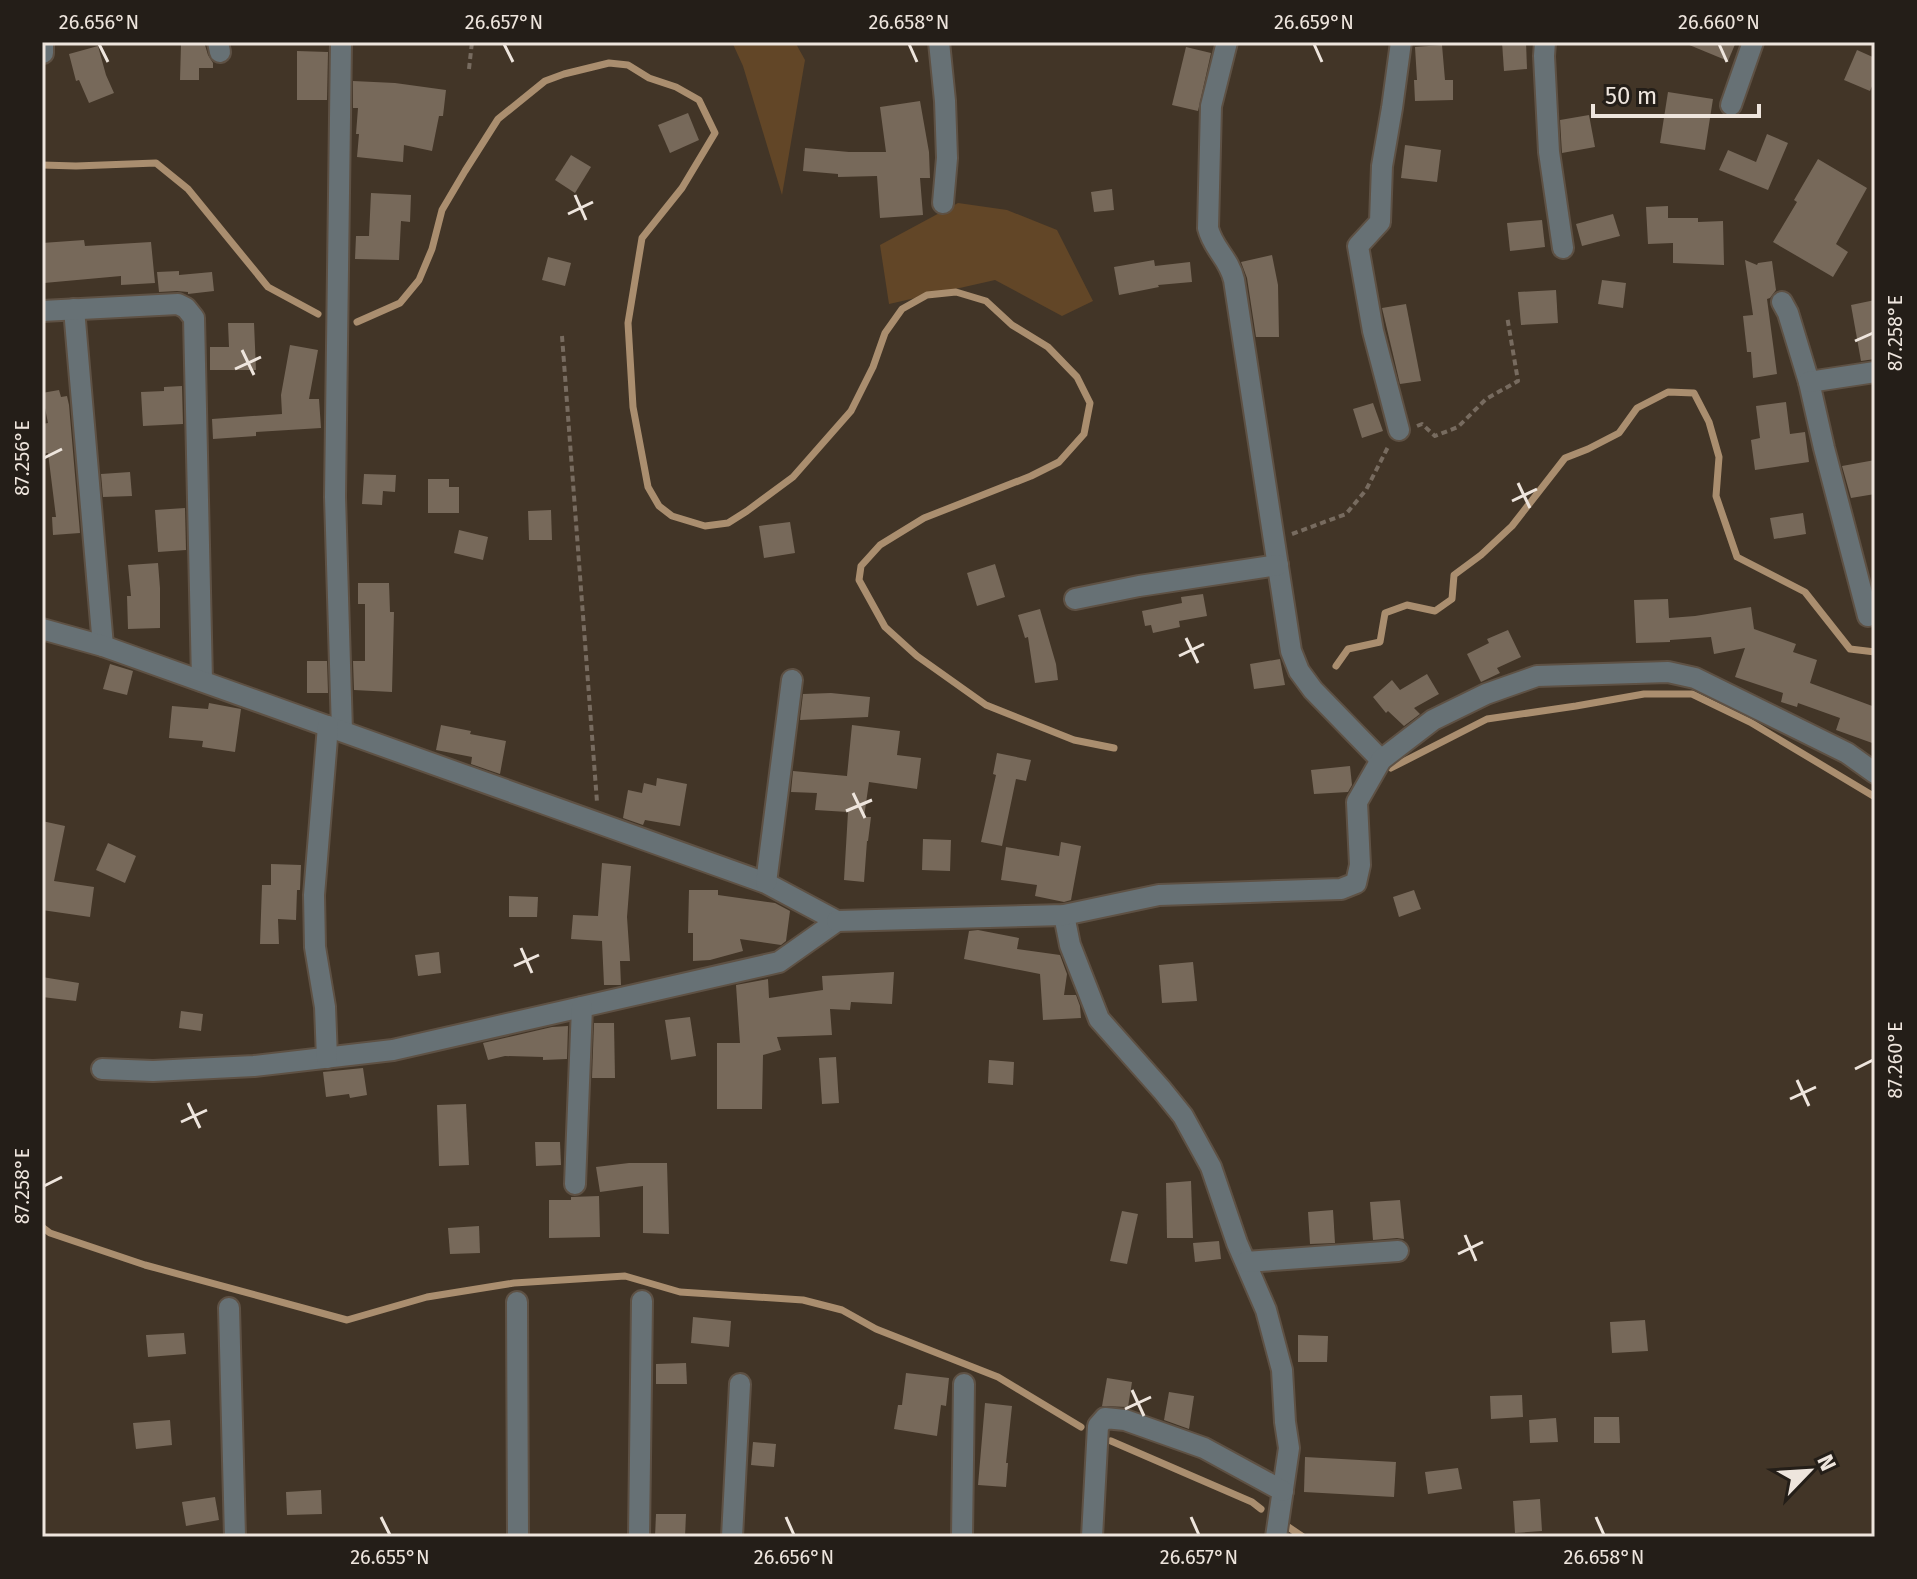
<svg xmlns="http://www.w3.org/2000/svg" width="1917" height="1579" font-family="'Fira Sans',sans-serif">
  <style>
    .green { fill: #624627 }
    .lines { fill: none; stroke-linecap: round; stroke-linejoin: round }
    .stream { stroke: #aa8e6f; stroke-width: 7 }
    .building { fill: #77695a }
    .minor-casing { stroke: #5e5144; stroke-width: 24 }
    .path { stroke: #776b5f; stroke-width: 4; stroke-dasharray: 6 4; stroke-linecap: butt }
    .minor { stroke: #677175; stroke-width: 20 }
    .ticks { fill: none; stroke: #eee5dd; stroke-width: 3 }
    .neatline { fill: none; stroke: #eee5dd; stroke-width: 3 }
    .ticks-label { font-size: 20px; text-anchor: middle; fill: #eee5dd }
  </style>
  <rect width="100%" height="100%" fill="#423527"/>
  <g class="green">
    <polygon points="732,42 795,42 805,60 782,195 743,66"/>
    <polygon points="958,203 1007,210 1057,230 1093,301 1062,316 995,280 889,304 880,245"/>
  </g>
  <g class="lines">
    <g class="stream">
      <polyline points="42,165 76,166 156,163 188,189 268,287 318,314"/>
      <polyline points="357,322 400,303 419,280 432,249 442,210 465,171 498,119 545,81 564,74 609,63 628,65 649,78 676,87 699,100 715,133 682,188 642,238 628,323 633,407 648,487 659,506 672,516 705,526 728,523 747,511 793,477 851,411 873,367 885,333 902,309 927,295 956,292 986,301 1012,325 1048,347 1077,377 1090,403 1084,434 1059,462 1031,476 924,518 880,545 861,566 859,580 885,627 917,656 986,705 1074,740 1114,748"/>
      <polyline points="1336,666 1348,649 1380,642 1385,613 1407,605 1435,611 1452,599 1454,575 1481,555 1512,526 1565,458 1588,449 1619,433 1637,408 1668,392 1694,393 1709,422 1719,457 1716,496 1737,557 1805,592 1850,649 1875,652"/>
      <polyline points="1391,768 1487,719 1576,706 1644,694 1692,694 1750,722 1875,797"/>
      <polyline points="42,1227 50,1233 145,1265 347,1320 427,1297 514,1283 625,1276 680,1292 803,1300 842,1310 876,1329 998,1377 1081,1427"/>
      <polyline points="1111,1441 1252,1502 1261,1509"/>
      <polyline points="1284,1524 1303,1537"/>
    </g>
  </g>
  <g class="building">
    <polygon points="1502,42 1526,42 1527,69 1504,71"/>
    <polygon points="1682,42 1736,42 1728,61"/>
    <polygon points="181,44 205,45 208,55 213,63 213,68 199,68 199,80 180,80"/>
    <polygon points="1442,45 1445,80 1453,80 1453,100 1415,101 1414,80 1417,80 1415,47"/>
    <polygon points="98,46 106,75 114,93 89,103 79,80 76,81 69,54"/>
    <polygon points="1186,47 1211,53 1198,111 1172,105"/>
    <polygon points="1857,50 1875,58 1875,79 1870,91 1844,80"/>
    <polygon points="297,51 328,52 327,100 297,100"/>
    <polygon points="353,81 395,83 446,90 443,116 439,116 432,151 404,145 403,162 357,157 359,134 356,134 358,108 353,108"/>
    <polygon points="1668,92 1713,99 1705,150 1660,143"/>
    <polygon points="920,101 929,152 930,178 920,178 923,215 880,218 877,176 838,177 838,174 803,171 805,148 849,152 886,152 880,107"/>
    <polygon points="688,113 699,140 670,153 658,125"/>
    <polygon points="1589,115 1595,147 1562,153 1560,120"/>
    <polygon points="1767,134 1788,143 1768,190 1719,170 1728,150 1756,162"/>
    <polygon points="1405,145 1441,150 1437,182 1401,178"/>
    <polygon points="571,155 591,167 575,193 555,180"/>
    <polygon points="1818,159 1867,188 1836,244 1848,252 1833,277 1773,242 1797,202 1794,200"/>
    <polygon points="1112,189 1114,210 1094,212 1091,192"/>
    <polygon points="371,193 411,195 410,222 401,221 399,260 355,259 356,236 369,236"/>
    <polygon points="1668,206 1668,218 1698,218 1698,222 1723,221 1724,265 1673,263 1673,243 1648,244 1646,207"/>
    <polygon points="1613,214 1620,236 1582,246 1576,224"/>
    <polygon points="1542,220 1545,247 1510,251 1507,223"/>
    <polygon points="84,240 85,246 151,242 155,283 121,285 121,276 44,283 42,243"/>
    <polygon points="1272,255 1278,285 1279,337 1256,337 1247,278 1241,262"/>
    <polygon points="548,257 571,263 565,286 542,280"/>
    <polygon points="1154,260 1155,266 1190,262 1192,282 1158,285 1159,287 1119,295 1114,267"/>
    <polygon points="1745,260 1757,265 1758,263 1772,261 1776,290 1770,298 1767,299 1777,374 1753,378 1751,352 1747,352 1743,316 1753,315"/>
    <polygon points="179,271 179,275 212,272 214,291 188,294 188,292 177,291 159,292 157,272"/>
    <polygon points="1602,280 1626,283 1623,308 1598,304"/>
    <polygon points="1556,290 1558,323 1521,325 1518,292"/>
    <polygon points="1875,300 1875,359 1861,361 1851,305"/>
    <polygon points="1406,304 1421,381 1400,384 1382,308"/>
    <polygon points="228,323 254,323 256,370 210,370 210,347 229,347"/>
    <polygon points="290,345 318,350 309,399 319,399 321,428 256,432 256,436 213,439 212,419 282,414 281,395"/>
    <polygon points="182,386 183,424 143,426 141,392 164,391 164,387"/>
    <polygon points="59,390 61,397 67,396 69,405 80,533 53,535 52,517 56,517 48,453 42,454 42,424 48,423 42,393"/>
    <polygon points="1786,402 1790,434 1805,432 1809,462 1755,470 1751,440 1760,438 1756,406"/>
    <polygon points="1373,403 1383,431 1362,438 1353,409"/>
    <polygon points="1875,460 1875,494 1851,498 1842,466"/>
    <polygon points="130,472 132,496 103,497 101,474"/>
    <polygon points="364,474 396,475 395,492 383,491 382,505 362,504"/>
    <polygon points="428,479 449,479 449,487 459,487 459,513 428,513"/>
    <polygon points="185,508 186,550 158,552 155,510"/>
    <polygon points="551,510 552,540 529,540 528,511"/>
    <polygon points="1803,513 1806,534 1774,539 1770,518"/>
    <polygon points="790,522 795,553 764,558 759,526"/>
    <polygon points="459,530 488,537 483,560 454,553"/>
    <polygon points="158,563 160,588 160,628 128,629 127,596 131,596 128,565"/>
    <polygon points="995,564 1005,597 977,606 967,573"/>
    <polygon points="358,583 389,583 390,612 394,612 392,692 354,690 353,661 365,661 365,604 358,604"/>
    <polygon points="1203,594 1207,616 1179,621 1180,627 1153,633 1151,625 1145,626 1142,611 1182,603 1181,597"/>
    <polygon points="1668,599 1669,618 1695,616 1751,607 1754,629 1796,644 1793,652 1817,660 1810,683 1875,707 1875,744 1836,730 1840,718 1798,703 1797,707 1781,702 1783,693 1735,677 1745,648 1714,654 1711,637 1670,640 1670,642 1636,643 1634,600"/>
    <polygon points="1040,609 1056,664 1058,680 1035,683 1028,637 1025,638 1018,615"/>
    <polygon points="1508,630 1521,657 1497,668 1500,673 1481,682 1467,654 1489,643 1487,639"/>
    <polygon points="1280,659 1285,685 1254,689 1250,664"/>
    <polygon points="307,661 327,661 328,693 307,693"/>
    <polygon points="110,664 133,671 127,695 103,689"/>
    <polygon points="1427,674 1439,694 1414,708 1420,714 1404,726 1388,711 1386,713 1373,697 1392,680 1400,690"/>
    <polygon points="831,693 870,697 868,717 800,720 803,694"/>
    <polygon points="209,703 241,709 235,752 202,747 203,741 169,738 172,706 208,709"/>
    <polygon points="441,725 471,731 470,734 506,741 500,774 471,764 472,757 436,750"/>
    <polygon points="852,725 900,731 897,755 921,758 917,789 869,782 864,817 871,817 868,841 867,841 864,882 844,880 848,812 815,810 817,793 791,792 793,771 847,776"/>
    <polygon points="997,753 1031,760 1026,781 1016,779 1002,846 981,842 996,775 993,774"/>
    <polygon points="1350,766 1352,785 1348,792 1314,794 1311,770"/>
    <polygon points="657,778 687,784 680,826 645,820 643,825 623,818 628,790 642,793 644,783 656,786"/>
    <polygon points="42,821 65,826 54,881 94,887 90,917 42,910"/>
    <polygon points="923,839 951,840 950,871 922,870"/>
    <polygon points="1061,842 1081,846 1071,900 1064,902 1035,896 1037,885 1001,880 1006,847 1059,856"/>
    <polygon points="108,843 136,856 125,883 96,870"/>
    <polygon points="602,863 631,866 627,917 630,961 620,961 621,985 604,985 602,941 571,939 573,915 598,916"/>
    <polygon points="271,864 301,865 300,890 297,890 296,920 278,919 279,944 260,944 262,885 271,885"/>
    <polygon points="689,890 718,890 718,895 775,903 790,911 786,941 781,945 740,939 743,951 710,960 693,961 693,933 688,933"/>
    <polygon points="1414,890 1421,909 1399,917 1393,897"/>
    <polygon points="509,896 538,897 537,917 509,917"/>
    <polygon points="978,930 1019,938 1017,949 1060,955 1067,974 1064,995 1076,995 1080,1006 1081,1018 1043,1020 1040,974 964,959 969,931"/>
    <polygon points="439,952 441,973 418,976 415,955"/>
    <polygon points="1193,962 1197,1001 1162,1003 1159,965"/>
    <polygon points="894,972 892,1004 851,1002 850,1010 830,1009 832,1035 777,1037 781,1050 763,1055 762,1109 717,1109 717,1043 740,1043 736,985 768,979 769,998 823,990 822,976"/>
    <polygon points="42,977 79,983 76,1001 42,997"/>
    <polygon points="181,1011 203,1014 201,1031 179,1028"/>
    <polygon points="690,1017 696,1056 671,1060 665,1020"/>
    <polygon points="594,1023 614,1023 615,1078 592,1078"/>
    <polygon points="568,1026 567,1059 543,1060 543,1057 505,1056 488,1060 483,1043 552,1027"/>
    <polygon points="836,1057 839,1103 822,1104 819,1058"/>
    <polygon points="989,1060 1014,1062 1013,1085 988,1083"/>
    <polygon points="363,1068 367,1095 350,1098 349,1094 326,1097 323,1072"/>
    <polygon points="466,1104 469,1165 439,1166 437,1105"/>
    <polygon points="535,1142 560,1142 561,1165 536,1166"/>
    <polygon points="629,1163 667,1163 669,1234 643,1233 643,1186 600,1192 596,1167"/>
    <polygon points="1191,1181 1193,1238 1167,1238 1166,1183"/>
    <polygon points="599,1196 600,1237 549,1238 549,1200 571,1200 571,1197"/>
    <polygon points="1400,1200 1404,1239 1397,1238 1373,1240 1370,1202"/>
    <polygon points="1333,1210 1335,1243 1310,1244 1308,1212"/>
    <polygon points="1122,1211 1138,1214 1127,1264 1110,1261"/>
    <polygon points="479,1226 480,1253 450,1254 448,1228"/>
    <polygon points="1219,1241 1221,1259 1195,1262 1193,1243"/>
    <polygon points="693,1317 731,1321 729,1347 691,1343"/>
    <polygon points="1645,1320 1648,1351 1612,1353 1610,1322"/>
    <polygon points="184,1333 186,1354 148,1357 146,1335"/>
    <polygon points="1298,1335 1328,1336 1327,1362 1298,1362"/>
    <polygon points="686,1363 687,1384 656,1384 656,1364"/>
    <polygon points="906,1373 949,1378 946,1406 941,1405 937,1436 894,1429 898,1405 902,1405"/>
    <polygon points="1107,1378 1132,1382 1128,1407 1102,1406"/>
    <polygon points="1169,1392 1194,1396 1189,1429 1164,1420"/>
    <polygon points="1522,1395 1523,1417 1491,1419 1490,1396"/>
    <polygon points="985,1403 1012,1406 1006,1463 1008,1463 1006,1487 978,1485"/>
    <polygon points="1594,1417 1619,1417 1620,1443 1594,1443"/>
    <polygon points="1556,1418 1558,1442 1530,1443 1529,1420"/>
    <polygon points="170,1420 172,1445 136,1449 133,1423"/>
    <polygon points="753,1442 776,1444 774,1467 751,1465"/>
    <polygon points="1305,1457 1396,1462 1394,1497 1304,1492"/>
    <polygon points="1458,1468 1462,1489 1428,1494 1425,1472"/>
    <polygon points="321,1490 322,1514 287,1515 286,1492"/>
    <polygon points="215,1497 219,1520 186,1526 182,1502"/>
    <polygon points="1540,1499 1542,1531 1515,1533 1513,1501"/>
    <polygon points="656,1514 686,1514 685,1537 655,1537"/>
  </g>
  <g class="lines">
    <g class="minor-casing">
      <g id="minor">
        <polyline points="43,42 43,53"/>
        <polyline points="218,42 220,52"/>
        <polyline points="341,42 335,497 342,731"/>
        <polyline points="939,42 945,101 947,158 943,203"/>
        <path d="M1227,42L1211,106L1208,228C1213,249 1229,258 1234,280L1291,651L1299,671L1313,690L1381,760"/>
        <polyline points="1545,42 1544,56 1549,152 1563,248"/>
        <polyline points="1731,105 1753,42"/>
        <polyline points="1782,302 1788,313 1809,382 1824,448 1868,616"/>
        <polyline points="74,309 103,646"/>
        <polyline points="42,311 178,304 186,308 194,318 202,681"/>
        <polyline points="1809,382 1875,372"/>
        <polyline points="1399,430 1373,331 1358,246 1380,222 1382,166 1392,108 1401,42"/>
        <polyline points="1075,599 1139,586 1278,565"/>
        <polyline points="42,629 103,646 766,883 837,921 779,962 393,1050 254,1066 153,1071 102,1069"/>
        <polyline points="766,883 792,680"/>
        <polyline points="1064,915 1070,945 1099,1019 1162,1090 1183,1116 1211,1167 1237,1243 1266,1310 1282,1370 1285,1422 1289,1448 1276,1537"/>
        <polyline points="837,921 1064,915 1159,895 1341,889 1356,883 1360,865 1357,802 1381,760 1433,720 1486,694 1537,676 1668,672 1695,678 1847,753 1875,773"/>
        <polyline points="327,1058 325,1007 315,947 314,895 328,726"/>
        <polyline points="575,1184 582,1007"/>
        <polyline points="1246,1262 1398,1251"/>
        <polyline points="517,1302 518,1537"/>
        <polyline points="229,1308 235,1537"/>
        <polyline points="639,1537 642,1301"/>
        <polyline points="732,1537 740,1384"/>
        <polyline points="962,1537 964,1384"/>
        <polyline points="1092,1537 1098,1426 1105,1418 1125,1420 1204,1448 1283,1491"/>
      </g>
    </g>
    <g class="path">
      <polyline points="469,69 472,42"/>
      <polyline points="562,336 597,802"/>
      <polyline points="1417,426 1422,424 1435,436 1458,427 1486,399 1518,381 1507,316"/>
      <polyline points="1292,534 1346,514 1366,490 1389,445"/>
    </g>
    <use href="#minor" class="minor"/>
  </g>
  <path class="ticks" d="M99,44L108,62M504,44L513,62M909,44L917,62M1314,44L1322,62M1719,44L1727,62M575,195L586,220M568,214L593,202M1855,341L1873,333M242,350L254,375M235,369L261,357M44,458L62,449M1518,483L1530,508M1512,501L1537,489M1186,638L1198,663M1179,656L1204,644M853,793L865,818M846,811L872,800M521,948L532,973M514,966L539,955M1855,1069L1873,1060M1797,1080L1809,1106M1790,1099L1816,1087M188,1103L200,1128M181,1122L207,1110M44,1186L62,1177M1465,1235L1476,1261M1458,1254L1483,1242M1132,1390L1144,1416M1125,1409L1151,1397M381,1517L390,1535M786,1517L794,1535M1191,1517L1199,1535M1596,1517L1604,1535"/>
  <rect width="1917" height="1579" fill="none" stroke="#241e18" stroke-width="88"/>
  <g transform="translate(1809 1471) rotate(65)" stroke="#241e18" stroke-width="6" paint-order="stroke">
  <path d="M0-6L14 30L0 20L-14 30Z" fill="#eee5dd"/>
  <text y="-12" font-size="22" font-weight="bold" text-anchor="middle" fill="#eee5dd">N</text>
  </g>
  <path d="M1593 104v12h166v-12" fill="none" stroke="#eee5dd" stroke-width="4"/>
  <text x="1605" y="104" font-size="24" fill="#eee5dd" stroke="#241e18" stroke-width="6" paint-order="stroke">50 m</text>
  <rect x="44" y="44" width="1829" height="1491" class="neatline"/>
  <g class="ticks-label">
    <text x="99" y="29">26.656°N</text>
    <text x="504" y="29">26.657°N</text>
    <text x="909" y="29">26.658°N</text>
    <text x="1314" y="29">26.659°N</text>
    <text x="1719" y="29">26.660°N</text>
    <text transform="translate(1895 333) rotate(-90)" y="7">87.258°E</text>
    <text transform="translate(22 458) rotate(-90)" y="7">87.256°E</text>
    <text transform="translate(1895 1060) rotate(-90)" y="7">87.260°E</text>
    <text transform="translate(22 1186) rotate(-90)" y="7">87.258°E</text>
    <text x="390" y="1564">26.655°N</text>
    <text x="794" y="1564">26.656°N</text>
    <text x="1199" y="1564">26.657°N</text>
    <text x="1604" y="1564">26.658°N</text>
  </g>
</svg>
